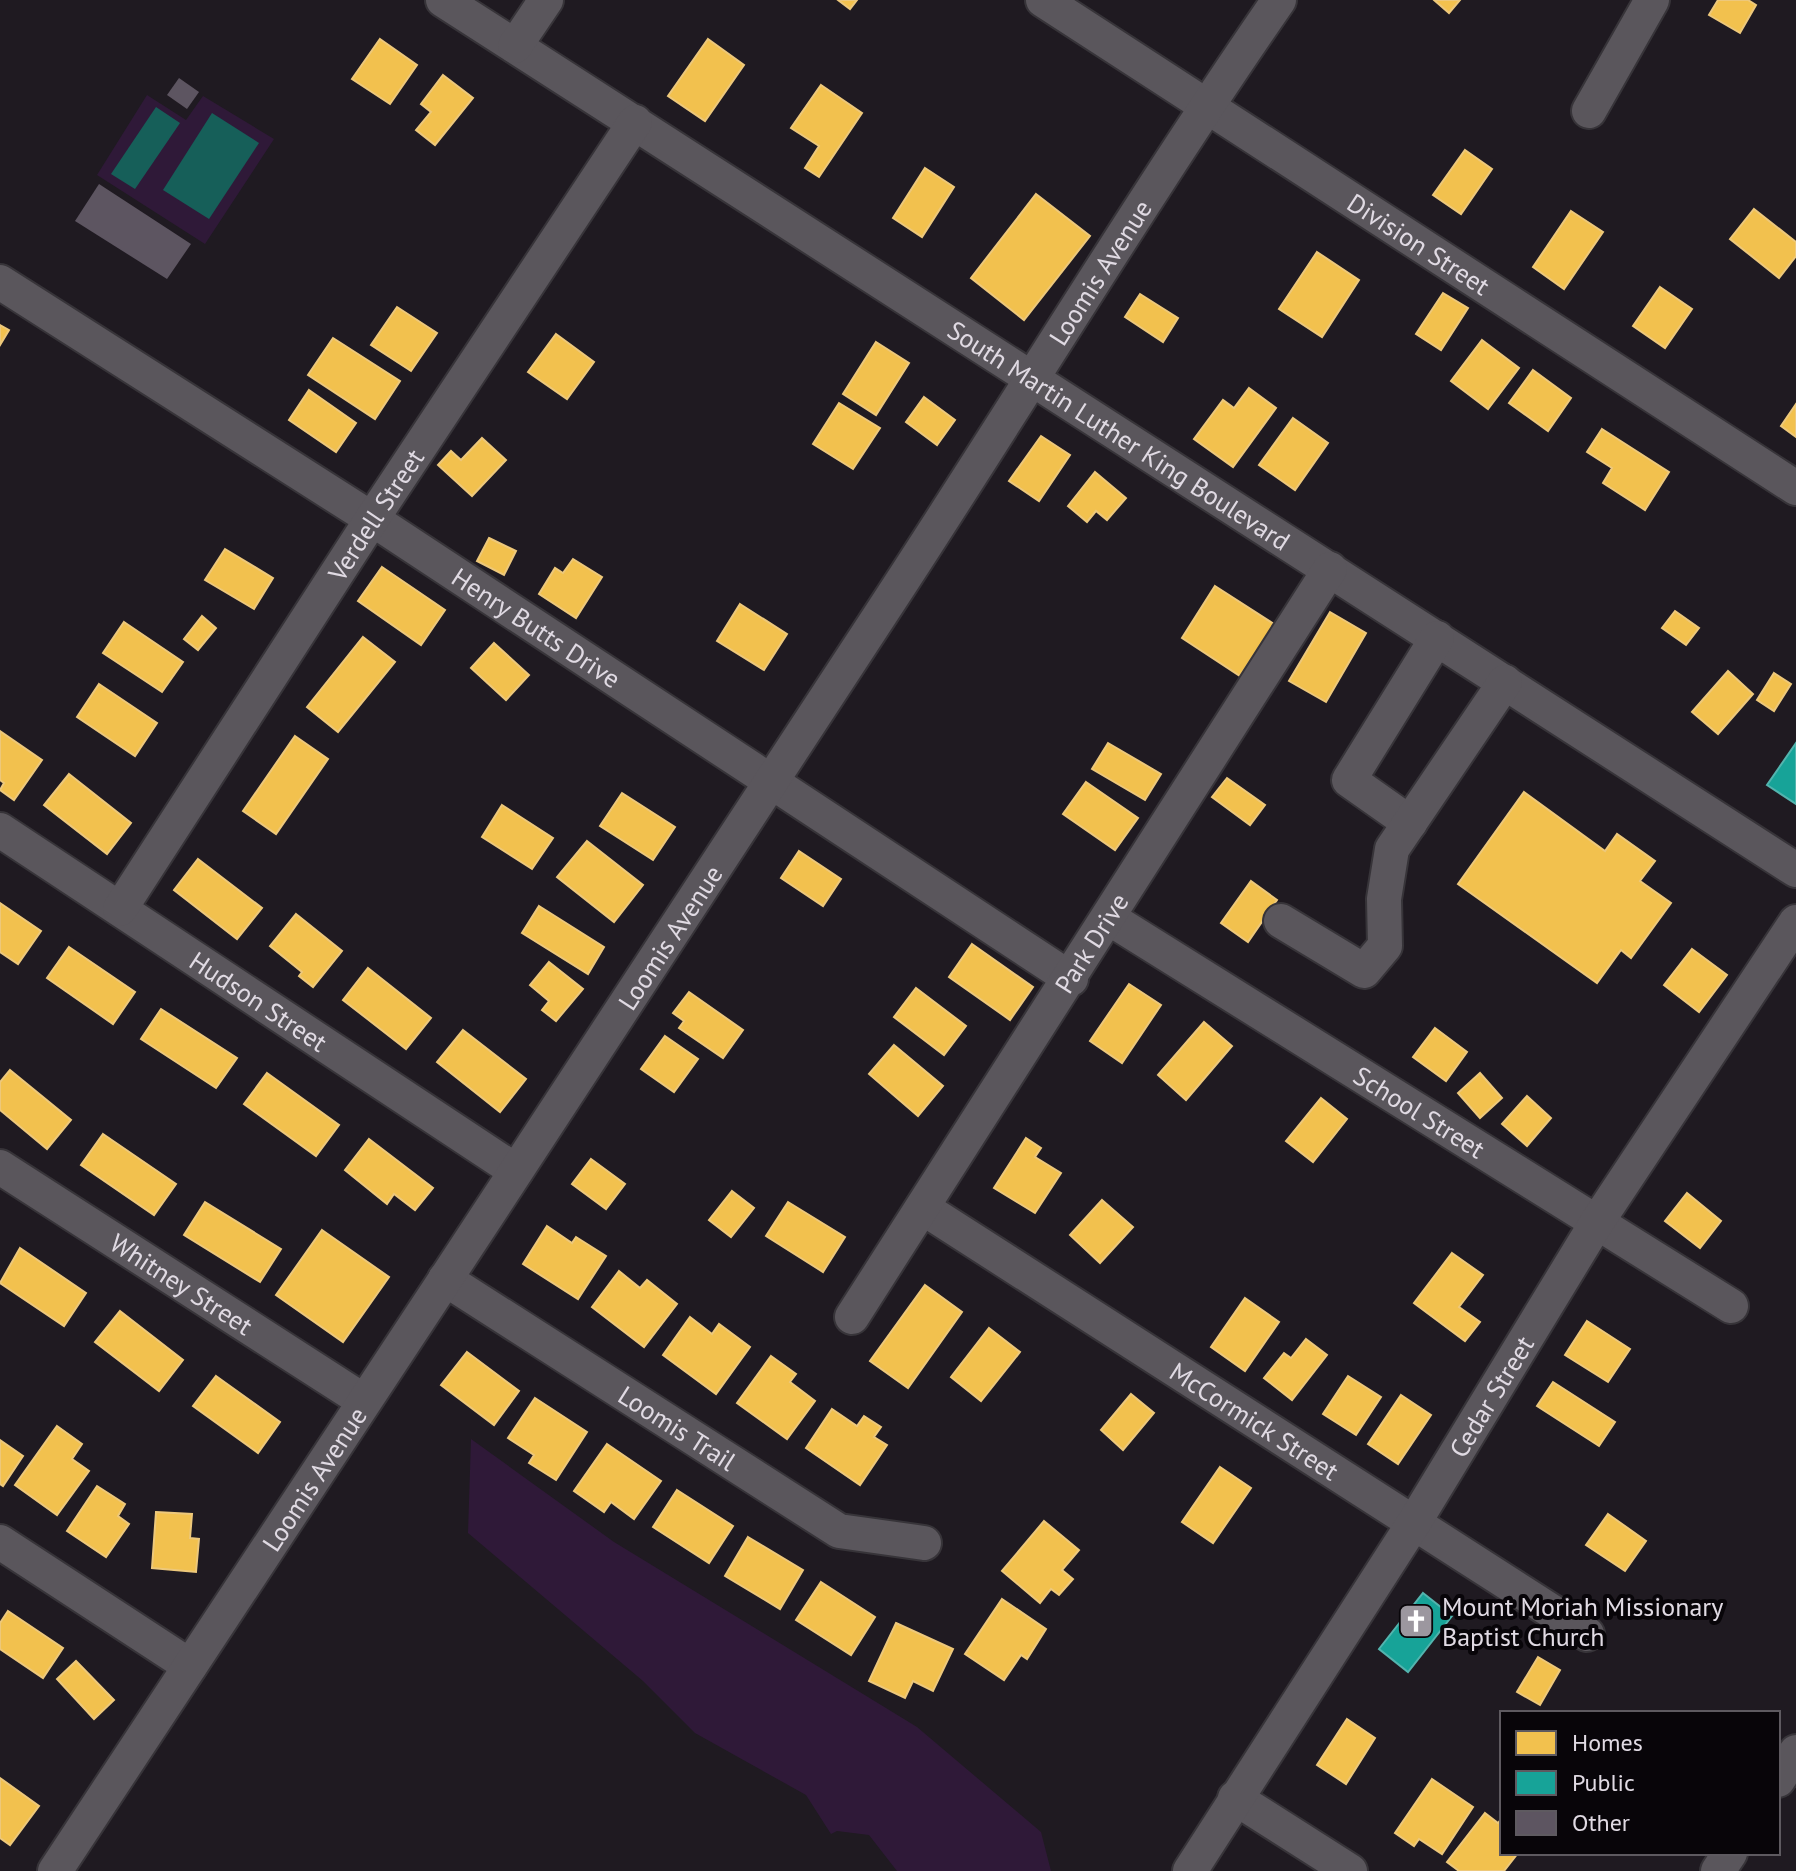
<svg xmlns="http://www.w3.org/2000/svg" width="1796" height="1871" font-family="'PT Sans',sans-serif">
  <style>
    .green { fill: #2f1938 }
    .water { fill: #165f59 }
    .homes { fill: #f2c14e; stroke: #edc87b; stroke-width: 2 }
    .public { fill: #17a398; stroke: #53b4ae; stroke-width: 2 }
    .building { fill: #5d5561 }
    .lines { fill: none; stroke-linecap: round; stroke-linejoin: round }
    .minor-casing { stroke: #373439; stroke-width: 38 }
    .minor { stroke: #5a565c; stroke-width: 34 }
    .labels { text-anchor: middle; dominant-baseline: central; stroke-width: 8; stroke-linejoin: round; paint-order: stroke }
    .street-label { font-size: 26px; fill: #e0dae3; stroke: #080509 }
    .poi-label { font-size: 26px; fill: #e0dae3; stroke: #080509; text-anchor: start }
  </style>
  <rect width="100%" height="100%" fill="#1f1a21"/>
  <g class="green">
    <polygon points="147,95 186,120 203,96 274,139 205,244 97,175"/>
    <polygon points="471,1439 614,1542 917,1727 1041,1832 1051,1871 897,1871 869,1835 837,1831 831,1834 806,1795 695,1733 643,1681 468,1533"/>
  </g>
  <g class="water">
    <polygon points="156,107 180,123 135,189 111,174"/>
    <polygon points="212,113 259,143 209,219 163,190"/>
  </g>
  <g class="homes">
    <polygon points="838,0 857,0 850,9"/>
    <polygon points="1434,0 1460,0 1449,13"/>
    <polygon points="1718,0 1748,0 1756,5 1740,33 1709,15"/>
    <polygon points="380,39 417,65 390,104 352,79"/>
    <polygon points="708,39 744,65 705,121 668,96"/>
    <polygon points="443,75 473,98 435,145 416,130 431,112 421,104"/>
    <polygon points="821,85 862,113 819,177 805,168 819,146 791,128"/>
    <polygon points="1465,150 1492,169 1461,214 1433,195"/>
    <polygon points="925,168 954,187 922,237 893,218"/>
    <polygon points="1036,194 1090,236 1024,320 971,278"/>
    <polygon points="1754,209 1796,242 1796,256 1779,278 1730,239"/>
    <polygon points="1571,211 1603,232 1564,289 1533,267"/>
    <polygon points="1317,252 1359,280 1322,337 1279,309"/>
    <polygon points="1660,287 1692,309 1665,348 1633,326"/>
    <polygon points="1443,293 1468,308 1441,350 1416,334"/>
    <polygon points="1140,294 1178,318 1163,342 1125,317"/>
    <polygon points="397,307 437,333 411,371 371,345"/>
    <polygon points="0,325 9,330 0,345"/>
    <polygon points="556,334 594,362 567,399 528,372"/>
    <polygon points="333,338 400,381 375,419 308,375"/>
    <polygon points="1482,340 1519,368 1488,409 1451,381"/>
    <polygon points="876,342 909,363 876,415 843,394"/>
    <polygon points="1533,370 1571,398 1548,431 1509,403"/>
    <polygon points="1249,388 1276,408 1233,467 1194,439 1223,400 1234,408"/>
    <polygon points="309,390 356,423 336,452 289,420"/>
    <polygon points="924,397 955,420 937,445 906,422"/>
    <polygon points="839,403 880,428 853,469 813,444"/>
    <polygon points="1796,404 1796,437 1781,426"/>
    <polygon points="1293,418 1328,443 1295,490 1259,465"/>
    <polygon points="1602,429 1669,472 1645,510 1603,483 1612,468 1587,452"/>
    <polygon points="1041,436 1070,455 1039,501 1009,481"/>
    <polygon points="482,438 506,460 472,496 438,465 451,451 461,460"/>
    <polygon points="1095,472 1126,498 1107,520 1096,511 1087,522 1068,506"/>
    <polygon points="489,538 516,551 504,575 477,561"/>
    <polygon points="225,549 273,578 254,609 205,580"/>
    <polygon points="573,559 602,577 576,618 539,594 555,568 563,573"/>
    <polygon points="382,567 445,610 421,645 358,601"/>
    <polygon points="1215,586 1274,624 1240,676 1182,638"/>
    <polygon points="740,604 787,634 764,670 717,641"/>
    <polygon points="1675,611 1699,628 1686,645 1662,628"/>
    <polygon points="1330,612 1366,633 1326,702 1289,681"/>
    <polygon points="202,616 216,628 198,650 184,639"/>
    <polygon points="124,622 183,662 162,692 103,653"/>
    <polygon points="363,637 395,662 338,732 307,707"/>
    <polygon points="494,643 529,675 506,700 471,668"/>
    <polygon points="1728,671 1753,694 1718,734 1692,712"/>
    <polygon points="1774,673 1791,684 1774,711 1757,700"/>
    <polygon points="99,684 157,723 135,756 77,717"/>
    <polygon points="0,731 42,760 14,800 0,790 4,783 0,780"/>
    <polygon points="295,736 328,759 276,834 243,811"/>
    <polygon points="1108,743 1161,774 1145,800 1092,769"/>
    <polygon points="69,774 131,823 107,854 44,805"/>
    <polygon points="1227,778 1265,805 1250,825 1212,797"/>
    <polygon points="1086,782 1138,818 1115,850 1063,814"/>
    <polygon points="1524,792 1605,851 1617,834 1655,861 1640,881 1671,903 1631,958 1621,950 1597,983 1458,884"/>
    <polygon points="622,793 675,827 653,860 600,826"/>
    <polygon points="502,805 553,838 532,869 482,837"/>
    <polygon points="587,841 643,885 614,922 557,877"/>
    <polygon points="799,851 841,879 823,906 781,878"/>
    <polygon points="198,859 262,908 237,939 174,890"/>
    <polygon points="1251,881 1277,900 1248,942 1221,923"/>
    <polygon points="0,903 41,931 18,964 0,952"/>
    <polygon points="539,906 604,947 588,974 522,933"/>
    <polygon points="296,914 342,951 313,987 299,976 302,972 270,946"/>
    <polygon points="972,944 1033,987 1010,1020 949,977"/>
    <polygon points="69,947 135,992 113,1024 47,978"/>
    <polygon points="1692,949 1727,975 1699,1012 1664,985"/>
    <polygon points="549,962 583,989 556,1021 542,1010 549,1001 530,985"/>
    <polygon points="368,968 431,1018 406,1049 343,1000"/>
    <polygon points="1129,984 1161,1005 1122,1063 1090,1041"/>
    <polygon points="916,988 966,1026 944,1055 894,1017"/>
    <polygon points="689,992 743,1030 723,1058 679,1028 684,1021 673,1013"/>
    <polygon points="161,1009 237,1058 216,1088 141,1039"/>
    <polygon points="1204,1022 1232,1046 1186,1100 1158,1075"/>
    <polygon points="1435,1028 1467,1052 1446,1081 1413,1057"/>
    <polygon points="463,1030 526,1079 500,1112 437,1062"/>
    <polygon points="665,1036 698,1059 674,1092 641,1069"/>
    <polygon points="894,1045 943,1086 918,1116 869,1074"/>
    <polygon points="10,1070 71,1120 47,1149 0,1110 0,1082"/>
    <polygon points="267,1073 339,1125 316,1156 244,1104"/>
    <polygon points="1480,1073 1502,1098 1480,1118 1458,1093"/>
    <polygon points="1527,1096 1551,1118 1527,1146 1502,1124"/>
    <polygon points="1321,1098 1347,1119 1313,1162 1286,1141"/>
    <polygon points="103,1134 176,1184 154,1215 81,1165"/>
    <polygon points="1026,1138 1041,1148 1035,1157 1061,1173 1035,1213 994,1188"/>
    <polygon points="369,1139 433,1188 415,1210 394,1194 387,1204 345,1170"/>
    <polygon points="591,1159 625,1184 606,1209 572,1184"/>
    <polygon points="732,1191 754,1208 731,1237 709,1220"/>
    <polygon points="1687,1193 1721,1221 1700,1248 1665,1221"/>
    <polygon points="1102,1200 1133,1227 1100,1263 1070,1235"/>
    <polygon points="205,1202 281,1249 260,1282 184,1235"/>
    <polygon points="788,1202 845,1237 823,1272 766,1236"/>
    <polygon points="547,1226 572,1243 576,1237 606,1256 578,1299 523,1264"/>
    <polygon points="322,1230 389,1277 343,1342 276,1295"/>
    <polygon points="20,1248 86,1293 64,1326 0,1283"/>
    <polygon points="1452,1253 1483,1275 1459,1307 1480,1322 1465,1341 1414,1303"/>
    <polygon points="619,1271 640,1288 647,1280 677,1304 644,1347 592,1307"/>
    <polygon points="925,1285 962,1312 908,1388 870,1361"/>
    <polygon points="1245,1298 1279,1322 1245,1371 1211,1347"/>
    <polygon points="120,1311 183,1360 159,1391 95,1342"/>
    <polygon points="690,1317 712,1334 719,1324 750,1347 716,1394 663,1355"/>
    <polygon points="1587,1321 1630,1349 1608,1382 1565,1355"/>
    <polygon points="989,1328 1020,1352 981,1401 951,1377"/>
    <polygon points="1306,1339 1327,1355 1292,1400 1264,1378 1284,1353 1291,1358"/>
    <polygon points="467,1352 519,1391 494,1425 441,1385"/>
    <polygon points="771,1356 796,1374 790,1382 815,1401 787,1439 737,1403"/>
    <polygon points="216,1376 280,1422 258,1453 193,1406"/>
    <polygon points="1348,1376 1381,1397 1356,1435 1323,1414"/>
    <polygon points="1553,1382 1615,1422 1599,1446 1537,1406"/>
    <polygon points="1131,1394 1154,1413 1123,1450 1101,1430"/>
    <polygon points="1401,1395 1431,1415 1398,1464 1368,1444"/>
    <polygon points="535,1398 587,1432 556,1480 529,1463 534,1455 508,1438"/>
    <polygon points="832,1409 857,1426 864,1416 881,1427 874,1437 887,1445 860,1485 806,1448"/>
    <polygon points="57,1426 82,1444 72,1459 89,1471 57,1515 15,1485"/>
    <polygon points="0,1440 23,1456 3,1486 0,1484"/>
    <polygon points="607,1444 661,1481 634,1519 611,1502 604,1512 574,1491"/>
    <polygon points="1220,1467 1251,1488 1213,1543 1182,1522"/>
    <polygon points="97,1486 125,1504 118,1516 129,1524 106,1557 67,1531"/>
    <polygon points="677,1490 733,1526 709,1563 653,1527"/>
    <polygon points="156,1512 192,1514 190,1538 199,1539 196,1572 152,1568"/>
    <polygon points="1608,1514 1646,1541 1625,1571 1586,1545"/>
    <polygon points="1044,1521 1079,1550 1062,1570 1073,1579 1059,1595 1051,1589 1040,1603 1002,1571"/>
    <polygon points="748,1537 803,1570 780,1609 725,1576"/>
    <polygon points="821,1582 875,1617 851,1655 796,1620"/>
    <polygon points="1002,1599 1046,1629 1027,1659 1021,1655 1004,1680 965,1654"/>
    <polygon points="8,1611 63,1648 43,1678 0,1649 0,1623"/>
    <polygon points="896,1623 953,1649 933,1691 913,1681 905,1698 869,1681"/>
    <polygon points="1538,1657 1560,1670 1540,1705 1517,1692"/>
    <polygon points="76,1661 114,1700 94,1719 57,1679"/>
    <polygon points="1347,1719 1375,1738 1346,1784 1317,1765"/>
    <polygon points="0,1778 39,1806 10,1845 0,1838"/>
    <polygon points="1432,1779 1473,1807 1442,1854 1419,1839 1414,1846 1395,1833"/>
    <polygon points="1485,1813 1498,1823 1502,1818 1502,1853 1518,1853 1504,1871 1459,1871 1447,1862"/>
  </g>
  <g class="public">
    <polygon points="1796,743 1796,804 1767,785"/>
    <polygon points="1423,1593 1452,1616 1408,1672 1379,1649"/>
  </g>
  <g class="building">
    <polygon points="179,78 199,92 187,109 167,95"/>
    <polygon points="99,184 191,244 167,279 75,221"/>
  </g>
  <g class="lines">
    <g class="minor-casing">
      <g id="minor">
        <path id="s1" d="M443,0L1796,870"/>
        <path id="s2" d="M1043,0L1796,488"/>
        <polyline points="515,46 546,0"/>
        <polyline points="1589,111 1652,0"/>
        <path id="s3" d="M0,282L372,519L1071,979"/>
        <polyline points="1410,823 1349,780 1437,638"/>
        <path id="s4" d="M0,830L516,1171"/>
        <path id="s5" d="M120,909L372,519L635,122"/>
        <path id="s6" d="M1109,918L1731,1306"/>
        <polyline points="1281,921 1364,971 1385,946 1384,899 1392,849 1505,682"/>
        <path id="s7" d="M0,1167L364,1401"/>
        <path id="s8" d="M923,1208L1587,1634"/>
        <path id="s9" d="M445,1279L839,1531L924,1543"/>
        <path id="s10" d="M852,1317L1330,569"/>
        <polyline points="0,1542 190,1666"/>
        <polyline points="1778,1780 1796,1752"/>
        <polyline points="1235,1798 1350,1871"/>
        <path id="s11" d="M55,1871C334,1449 612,1027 888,603C1019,403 1143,197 1279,0"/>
        <path id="s12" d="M1190,1871L1415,1521L1597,1222L1796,922"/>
        <polyline points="1718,1871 1730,1853"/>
      </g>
    </g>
    <use href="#minor" class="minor"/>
  </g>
  <defs>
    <g id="church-square" transform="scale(1.8)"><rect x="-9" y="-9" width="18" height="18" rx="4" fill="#9c979f" stroke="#080509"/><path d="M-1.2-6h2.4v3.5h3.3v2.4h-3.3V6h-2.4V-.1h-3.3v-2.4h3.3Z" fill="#fff"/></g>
  </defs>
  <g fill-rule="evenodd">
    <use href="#church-square" x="1416" y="1621"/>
  </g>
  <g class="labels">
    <g class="street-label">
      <text stroke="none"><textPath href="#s2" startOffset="448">Division Street</textPath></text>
      <text stroke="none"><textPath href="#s11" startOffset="1910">Loomis Avenue</textPath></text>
      <text stroke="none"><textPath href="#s1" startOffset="804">South Martin Luther King Boulevard</textPath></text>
      <text stroke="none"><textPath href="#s5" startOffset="470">Verdell Street</textPath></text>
      <text stroke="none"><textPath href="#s3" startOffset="638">Henry Butts Drive</textPath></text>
      <text stroke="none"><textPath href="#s11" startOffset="1118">Loomis Avenue</textPath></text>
      <text stroke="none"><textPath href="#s10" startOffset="444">Park Drive</textPath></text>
      <text stroke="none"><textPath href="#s4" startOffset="310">Hudson Street</textPath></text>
      <text stroke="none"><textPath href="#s6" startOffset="366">School Street</textPath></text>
      <text stroke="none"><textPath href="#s7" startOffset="216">Whitney Street</textPath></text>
      <text stroke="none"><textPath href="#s12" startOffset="562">Cedar Street</textPath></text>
      <text stroke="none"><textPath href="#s8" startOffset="394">McCormick Street</textPath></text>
      <text stroke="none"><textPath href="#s9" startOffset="276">Loomis Trail</textPath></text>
      <text stroke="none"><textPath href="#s11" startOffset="470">Loomis Avenue</textPath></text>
    </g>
    <g class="poi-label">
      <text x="1442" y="1606">Mount Moriah Missionary<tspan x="1442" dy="30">Baptist Church</tspan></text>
    </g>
  </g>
  <rect x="1500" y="1711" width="280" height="144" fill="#080509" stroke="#5e5a60" stroke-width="2"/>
  <rect x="1516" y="1731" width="40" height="24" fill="#f2c14e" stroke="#5e5a60" stroke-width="2"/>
  <text x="1572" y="1751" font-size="24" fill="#e0dae3">Homes</text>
  <rect x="1516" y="1771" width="40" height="24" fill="#17a398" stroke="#5e5a60" stroke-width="2"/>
  <text x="1572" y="1791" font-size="24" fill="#e0dae3">Public</text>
  <rect x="1516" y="1811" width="40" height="24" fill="#5d5561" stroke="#5e5a60" stroke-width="2"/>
  <text x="1572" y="1831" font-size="24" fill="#e0dae3">Other</text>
</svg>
